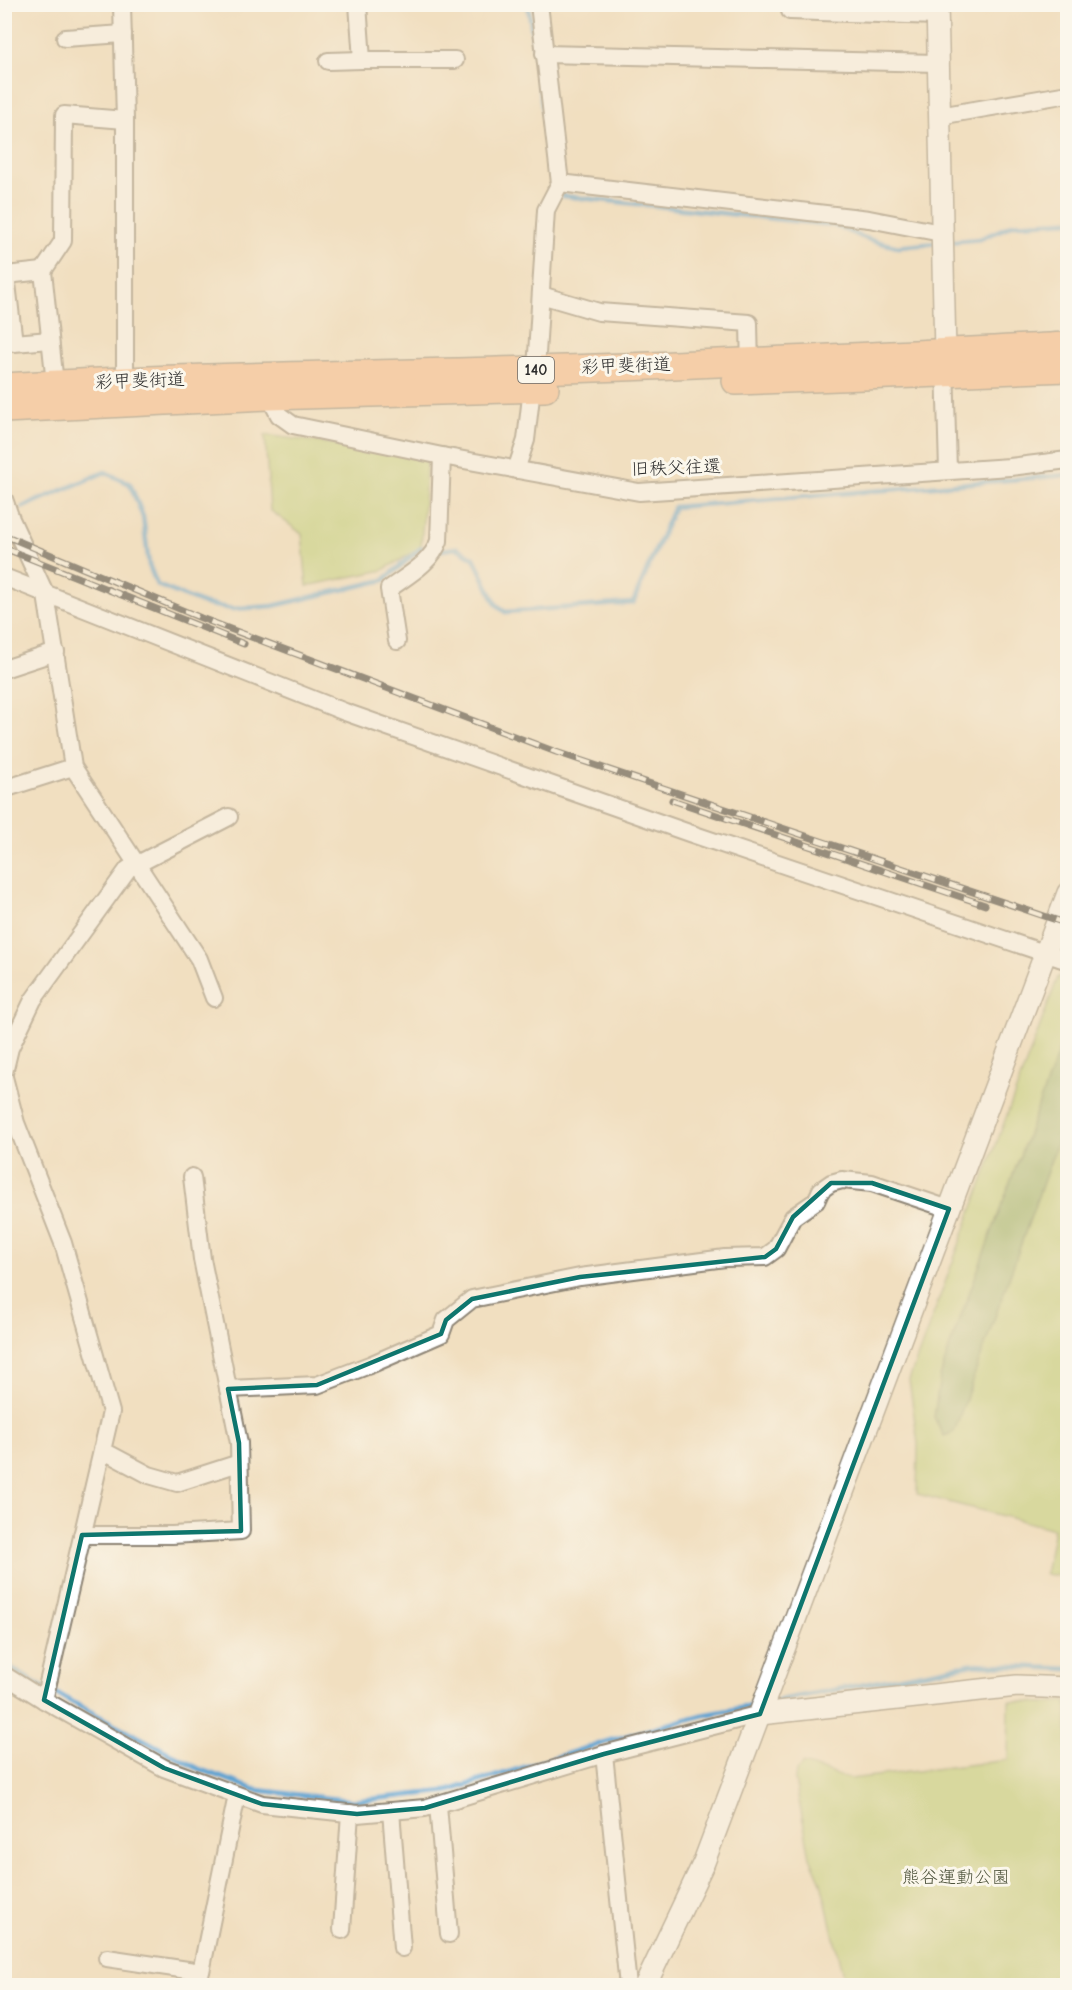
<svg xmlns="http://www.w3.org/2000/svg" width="1072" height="1990" font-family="'Comic Neue','Klee One',sans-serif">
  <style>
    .green { fill: #bad074; stroke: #727e50; stroke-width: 1.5 }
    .forest { fill: #93b266; stroke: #5f6e48; stroke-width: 1.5 }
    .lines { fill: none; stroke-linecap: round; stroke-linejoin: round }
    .stream { stroke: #5ca2d1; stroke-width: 5 }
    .minor-casing { stroke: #8e8576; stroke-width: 20 }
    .tertiary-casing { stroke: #8e8576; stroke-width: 24 }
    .trunk-casing { stroke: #8e8576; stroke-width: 30 }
    .minor { stroke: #fff; stroke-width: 16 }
    .tertiary { stroke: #fff; stroke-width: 21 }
    .trunk { stroke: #fbbb8c; stroke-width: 27 }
    .rail-casing { stroke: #2b2b2b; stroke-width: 7 }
    .rail { stroke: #fbf7ec; stroke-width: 4.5; stroke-dasharray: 14; stroke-linecap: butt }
    .marked { fill: none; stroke: #0f766e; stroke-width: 4.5; stroke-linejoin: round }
    .labels { text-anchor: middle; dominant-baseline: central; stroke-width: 6; stroke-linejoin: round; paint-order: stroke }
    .shield { fill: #fbf7ec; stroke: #696865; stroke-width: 1.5 }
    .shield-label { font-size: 16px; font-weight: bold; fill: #2b2b2b }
    .street-label { font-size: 18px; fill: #2b2b2b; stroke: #fbf7ec }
    .park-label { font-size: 18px; fill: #4f543d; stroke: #fbf7ec }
  </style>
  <rect width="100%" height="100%" fill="#fbf7ec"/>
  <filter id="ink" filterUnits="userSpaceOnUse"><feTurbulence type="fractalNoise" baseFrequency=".0167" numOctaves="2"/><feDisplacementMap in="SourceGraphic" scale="12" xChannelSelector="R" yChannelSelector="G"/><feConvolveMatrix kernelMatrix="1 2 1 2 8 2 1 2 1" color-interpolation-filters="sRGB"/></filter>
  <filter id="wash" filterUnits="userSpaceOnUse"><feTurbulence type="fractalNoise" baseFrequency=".008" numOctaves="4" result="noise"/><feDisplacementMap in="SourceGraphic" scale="24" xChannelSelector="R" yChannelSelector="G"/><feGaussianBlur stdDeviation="1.35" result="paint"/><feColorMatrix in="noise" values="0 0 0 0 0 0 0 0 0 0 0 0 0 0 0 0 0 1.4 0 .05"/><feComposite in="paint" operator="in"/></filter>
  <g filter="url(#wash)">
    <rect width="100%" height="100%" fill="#f1dfc0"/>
    <g class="green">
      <polygon points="265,435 356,447 427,460 421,548 383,570 307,586 302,534 270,510"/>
      <polygon points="1067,975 1067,1577 1045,1574 1054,1529 917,1494 918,1444 909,1380 1058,977"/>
      <polygon points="1009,1701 1044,1703 1067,1701 1067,1985 845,1985 821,1882 810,1857 795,1780 796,1771 803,1764 850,1779 1008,1760"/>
    </g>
    <polygon class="forest" points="1067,1028 1067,1115 954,1432 944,1436 934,1417 940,1377 952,1340"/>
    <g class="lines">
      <g class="stream">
        <polyline points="528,4 545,128"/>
        <polyline points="560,189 563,196 832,225 870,240 898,247 937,243"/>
        <polyline points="946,242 980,239 1014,224 1068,221"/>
        <polyline points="23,507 105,472 130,484 143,517 149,565 157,585 204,604 233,609 273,606 384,580 421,548 435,551 457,548 474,558 496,604 505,612 633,603 674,507 1068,475"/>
        <polyline points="4,1664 32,1681 199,1769 256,1790 354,1801 448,1791 609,1741 703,1715 758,1705"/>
        <polyline points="770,1702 971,1664 1068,1669"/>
      </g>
    </g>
  </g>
  <g filter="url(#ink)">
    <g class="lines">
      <g class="minor-casing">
        <g id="minor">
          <polyline points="122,4 125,120 125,381"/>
          <polyline points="358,4 362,60 455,60"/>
          <polyline points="791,4 790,11 937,16"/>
          <polyline points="65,38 123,34"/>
          <polyline points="544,54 937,63"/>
          <polyline points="328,61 362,60"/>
          <polyline points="939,116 1068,94"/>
          <polyline points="560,183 869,219 941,233"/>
          <polyline points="43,271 6,275 14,343 50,340"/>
          <polyline points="541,295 599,312 749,323 750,370"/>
          <polyline points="945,364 948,471"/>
          <polyline points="536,370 546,210 560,183 539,4"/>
          <polyline points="55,384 43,271 63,241 64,115 125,120"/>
          <polyline points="269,396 279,415 293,425 442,456 639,492 1010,467 1068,460"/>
          <polyline points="516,470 526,440 532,388"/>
          <polyline points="4,499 11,519 46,595 73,767 199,959 214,998"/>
          <polyline points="4,577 345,712 689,833 1068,961"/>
          <path d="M397,641L389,589C408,575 431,563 439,541L442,456"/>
          <polyline points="4,669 56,652"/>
          <polyline points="4,789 73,767"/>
          <polyline points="4,1073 10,1048 33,1000 128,869 229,817"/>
          <polyline points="4,1077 16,1123 63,1243 111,1412 44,1700"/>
          <polyline points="228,1389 317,1385 372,1364 441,1334 446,1320 472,1299 580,1277 725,1258 765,1257 776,1249 793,1217 816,1201 821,1190 831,1183 842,1180 872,1183 949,1209"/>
          <polyline points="102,1450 149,1475 177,1483 239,1463"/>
          <polyline points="82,1535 172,1535 241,1531 239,1443 202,1259 192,1177"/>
          <polyline points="4,1675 44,1700 164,1768 262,1804 357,1814 425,1808 604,1754 760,1714"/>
          <polyline points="604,1754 628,1986"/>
          <polyline points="438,1805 449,1934"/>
          <polyline points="391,1811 402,1948"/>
          <polyline points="342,1930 350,1813"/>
          <polyline points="107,1958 201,1972 237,1795"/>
        </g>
      </g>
      <g class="tertiary-casing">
        <g id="tertiary">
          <polyline points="937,4 945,352"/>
          <polyline points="760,1714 1017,1686 1068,1688"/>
          <polyline points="645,1986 704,1862 1068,893"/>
        </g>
      </g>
      <g class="trunk-casing">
        <g id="trunk">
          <polyline points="736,381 1068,368"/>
          <path d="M4,387C181,376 357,375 533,370C711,365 890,355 1068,346"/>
          <polyline points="4,409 269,396 545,388"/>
        </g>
      </g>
      <use href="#minor" class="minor"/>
      <use href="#tertiary" class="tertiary"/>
      <use href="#trunk" class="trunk"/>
      <g class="rail-casing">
        <g id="rail">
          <polyline points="4,535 201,618 556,752 1068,924"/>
          <polyline points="4,548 244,644"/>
          <polyline points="672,800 985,905"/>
        </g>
      </g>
      <use href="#rail" class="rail"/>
    </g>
  </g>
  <path d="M0 0H1072V1990H0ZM831,1183H872L949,1209L760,1714L604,1754L425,1808L357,1814L262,1804L164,1768L44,1700L82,1535L241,1531L239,1443L228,1389L317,1385L441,1334L446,1320L472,1299L580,1277L765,1257L776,1249L793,1217Z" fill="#f1dfc0" fill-opacity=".55" fill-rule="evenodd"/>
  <path class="marked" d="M831,1183H872L949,1209L760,1714L604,1754L425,1808L357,1814L262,1804L164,1768L44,1700L82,1535L241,1531L239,1443L228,1389L317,1385L441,1334L446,1320L472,1299L580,1277L765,1257L776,1249L793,1217Z"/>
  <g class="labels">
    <rect class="shield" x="518" y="357" width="36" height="26" rx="4.5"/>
    <g class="shield-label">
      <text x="536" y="370">140</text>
    </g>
    <g class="street-label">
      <text transform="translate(626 366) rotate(-2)">彩甲斐街道</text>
      <text transform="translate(140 381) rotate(-2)">彩甲斐街道</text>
      <text transform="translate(676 468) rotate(-2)">旧秩父往還</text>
    </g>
    <g class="park-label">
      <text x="956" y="1877">熊谷運動公園</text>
    </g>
  </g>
  <rect width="1072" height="1990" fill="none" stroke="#fbf7ec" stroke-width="24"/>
</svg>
